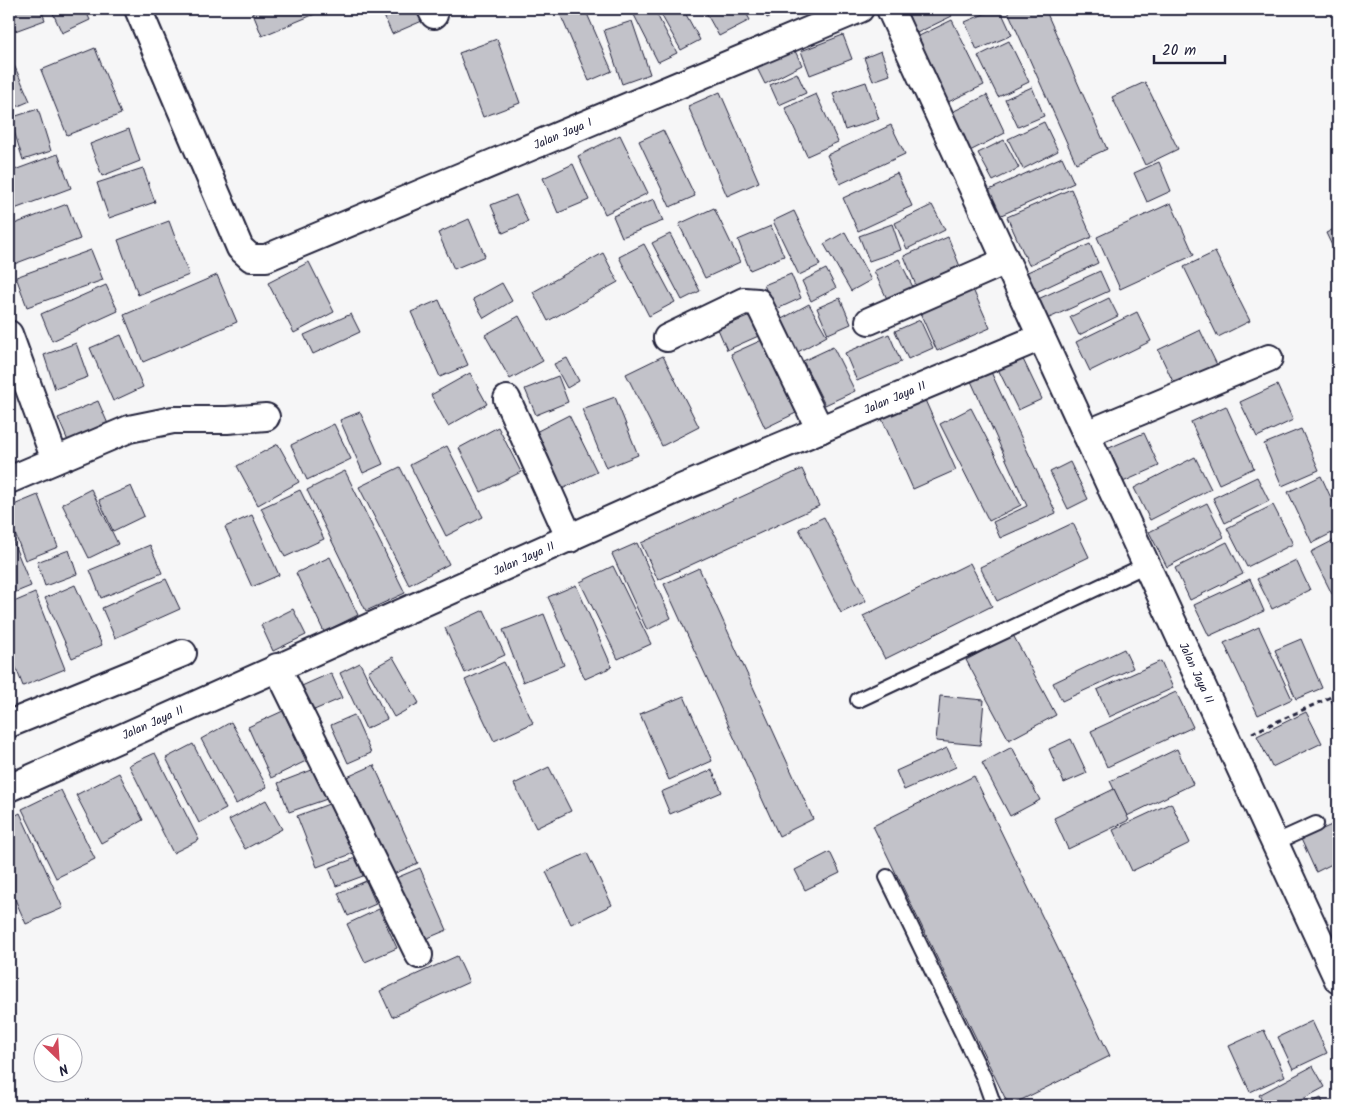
<svg xmlns="http://www.w3.org/2000/svg" width="1347" height="1115" font-family="Kalam,sans-serif">
  <style>
    .building { fill: #c2c2c9; stroke: #22223b }
    .lines { fill: none; stroke-linecap: round; stroke-linejoin: round }
    .service-casing { stroke: #22223b; stroke-width: 18 }
    .minor-casing { stroke: #22223b; stroke-width: 30 }
    .path { stroke: #22223b; stroke-width: 3; stroke-dasharray: 5 4; stroke-linecap: butt }
    .service { stroke: #fff; stroke-width: 14 }
    .minor { stroke: #fff; stroke-width: 26 }
    .labels { text-anchor: middle; dominant-baseline: central; stroke-width: 4; stroke-linejoin: round; paint-order: stroke }
    .street-label { font-size: 12px; fill: #22223b; stroke: #fff }
  </style>
  <rect width="100%" height="100%" fill="#f6f6f7"/>
  <filter id="ink" filterUnits="userSpaceOnUse"><feTurbulence type="fractalNoise" baseFrequency=".02" numOctaves="2"/><feDisplacementMap in="SourceGraphic" scale="10" xChannelSelector="R" yChannelSelector="G"/><feConvolveMatrix kernelMatrix="1 2 1 2 8 2 1 2 1" color-interpolation-filters="sRGB"/></filter>
  <g filter="url(#ink)">
    <g class="building">
      <polygon points="9,9 41,9 45,20 15,31"/>
      <polygon points="51,9 85,9 90,20 62,33"/>
      <polygon points="251,9 327,9 262,36"/>
      <polygon points="381,9 425,9 429,18 392,34"/>
      <polygon points="558,9 585,9 612,71 589,81"/>
      <polygon points="631,9 654,9 677,53 658,62"/>
      <polygon points="658,9 683,9 700,40 681,50"/>
      <polygon points="704,9 744,9 750,20 719,36"/>
      <polygon points="763,9 788,9 767,18"/>
      <polygon points="903,9 948,9 952,16 915,34"/>
      <polygon points="996,9 1000,9 1012,35 977,50 965,22"/>
      <polygon points="1007,9 1045,9 1107,149 1076,163"/>
      <polygon points="952,20 984,85 946,103 915,38"/>
      <polygon points="632,21 650,74 622,84 604,30"/>
      <polygon points="843,35 852,59 810,75 801,51"/>
      <polygon points="497,39 520,103 483,117 459,53"/>
      <polygon points="1009,41 1029,82 998,97 978,56"/>
      <polygon points="792,45 802,65 765,84 755,64"/>
      <polygon points="95,48 121,114 67,135 41,70"/>
      <polygon points="881,51 890,75 873,81 864,58"/>
      <polygon points="14,65 30,101 9,110 9,68"/>
      <polygon points="797,73 806,93 779,105 770,85"/>
      <polygon points="866,82 879,119 845,130 833,93"/>
      <polygon points="1145,82 1178,149 1145,165 1112,97"/>
      <polygon points="1032,87 1044,116 1018,127 1005,99"/>
      <polygon points="720,92 759,182 727,196 688,106"/>
      <polygon points="816,94 838,142 807,156 785,108"/>
      <polygon points="987,95 1005,133 968,152 950,113"/>
      <polygon points="38,109 51,151 23,160 10,118"/>
      <polygon points="1044,122 1058,151 1023,169 1008,139"/>
      <polygon points="891,125 905,154 840,184 827,155"/>
      <polygon points="129,129 140,161 102,176 90,144"/>
      <polygon points="663,130 695,196 670,207 639,141"/>
      <polygon points="620,135 648,193 605,214 578,156"/>
      <polygon points="1004,140 1019,168 993,181 978,153"/>
      <polygon points="58,154 71,188 9,211 9,172"/>
      <polygon points="1062,157 1074,183 999,216 987,191"/>
      <polygon points="1159,162 1171,191 1147,202 1134,173"/>
      <polygon points="573,164 589,200 558,213 543,178"/>
      <polygon points="143,168 155,202 109,218 97,183"/>
      <polygon points="897,173 912,206 858,231 843,198"/>
      <polygon points="1071,189 1092,237 1029,265 1007,217"/>
      <polygon points="516,195 528,222 503,233 491,205"/>
      <polygon points="654,199 663,221 622,237 613,216"/>
      <polygon points="1171,203 1194,255 1120,289 1097,237"/>
      <polygon points="67,204 80,239 9,266 9,226"/>
      <polygon points="932,205 945,230 907,249 895,223"/>
      <polygon points="714,208 740,262 705,278 679,224"/>
      <polygon points="794,211 820,265 799,275 773,221"/>
      <polygon points="469,219 485,256 454,269 438,233"/>
      <polygon points="169,221 189,275 138,295 118,240"/>
      <polygon points="892,224 901,250 869,261 859,236"/>
      <polygon points="771,226 784,256 750,270 738,240"/>
      <polygon points="1338,227 1338,253 1336,254 1326,233"/>
      <polygon points="845,232 871,280 851,291 824,244"/>
      <polygon points="670,234 700,291 682,300 652,243"/>
      <polygon points="948,237 961,269 917,288 904,256"/>
      <polygon points="644,244 675,302 649,316 619,257"/>
      <polygon points="1090,244 1098,263 1032,294 1023,274"/>
      <polygon points="91,250 103,280 27,307 16,277"/>
      <polygon points="1215,252 1250,321 1218,337 1184,267"/>
      <polygon points="603,253 618,282 548,321 533,292"/>
      <polygon points="899,259 914,289 888,301 874,271"/>
      <polygon points="309,262 334,312 294,333 268,283"/>
      <polygon points="826,269 836,288 811,301 802,281"/>
      <polygon points="1100,271 1109,291 1047,319 1038,299"/>
      <polygon points="791,274 801,298 775,310 764,285"/>
      <polygon points="217,275 237,322 143,362 124,315"/>
      <polygon points="502,283 512,301 484,318 473,299"/>
      <polygon points="106,285 118,311 52,341 41,314"/>
      <polygon points="971,285 990,328 937,351 918,308"/>
      <polygon points="840,298 851,324 828,334 817,308"/>
      <polygon points="1109,298 1118,316 1079,335 1070,317"/>
      <polygon points="439,300 468,365 440,377 411,312"/>
      <polygon points="809,304 827,336 796,353 778,321"/>
      <polygon points="1137,312 1151,341 1090,371 1076,342"/>
      <polygon points="351,314 360,332 313,354 304,335"/>
      <polygon points="755,314 763,334 727,350 718,329"/>
      <polygon points="519,316 543,361 510,379 485,335"/>
      <polygon points="920,320 933,348 908,359 895,331"/>
      <polygon points="1200,330 1218,367 1176,388 1158,350"/>
      <polygon points="889,334 901,362 857,381 845,353"/>
      <polygon points="121,335 143,387 113,401 90,348"/>
      <polygon points="762,340 796,413 765,428 731,354"/>
      <polygon points="76,343 88,377 55,389 44,355"/>
      <polygon points="833,347 855,391 825,405 803,361"/>
      <polygon points="1020,353 1042,399 1018,410 996,365"/>
      <polygon points="663,356 699,427 662,446 626,374"/>
      <polygon points="567,358 579,381 567,388 554,364"/>
      <polygon points="991,372 1056,513 1000,538 993,522 1027,506 971,381"/>
      <polygon points="470,373 487,404 448,426 431,395"/>
      <polygon points="558,376 568,402 536,415 525,389"/>
      <polygon points="1277,385 1293,420 1257,437 1240,402"/>
      <polygon points="615,397 638,455 606,468 582,409"/>
      <polygon points="925,400 956,470 913,489 882,419"/>
      <polygon points="98,401 108,424 68,441 58,418"/>
      <polygon points="1226,406 1254,468 1219,484 1191,422"/>
      <polygon points="971,408 1021,505 989,521 940,424"/>
      <polygon points="360,412 383,464 363,473 340,420"/>
      <polygon points="569,415 597,472 556,492 528,436"/>
      <polygon points="334,424 351,459 307,480 291,445"/>
      <polygon points="498,427 521,472 481,492 459,448"/>
      <polygon points="1301,429 1319,470 1282,486 1264,444"/>
      <polygon points="1144,433 1159,466 1116,485 1102,451"/>
      <polygon points="278,444 299,482 258,505 237,466"/>
      <polygon points="447,446 483,517 446,536 410,465"/>
      <polygon points="1195,457 1211,489 1150,520 1134,488"/>
      <polygon points="1070,462 1088,499 1068,509 1050,472"/>
      <polygon points="400,467 449,564 409,585 359,487"/>
      <polygon points="802,469 819,506 658,580 641,543"/>
      <polygon points="345,471 405,593 366,611 307,490"/>
      <polygon points="1321,476 1338,513 1338,530 1312,543 1288,492"/>
      <polygon points="1257,477 1269,501 1225,523 1213,498"/>
      <polygon points="131,486 144,516 113,531 99,500"/>
      <polygon points="91,489 118,544 89,558 62,504"/>
      <polygon points="300,490 324,539 285,557 261,508"/>
      <polygon points="38,495 58,547 25,560 9,518 9,507"/>
      <polygon points="1207,503 1224,537 1167,567 1149,532"/>
      <polygon points="1273,505 1293,544 1247,567 1227,528"/>
      <polygon points="252,515 279,575 252,587 225,527"/>
      <polygon points="824,517 866,601 841,613 799,529"/>
      <polygon points="1073,523 1089,557 997,601 980,567"/>
      <polygon points="9,532 31,586 9,595"/>
      <polygon points="1338,538 1338,591 1332,594 1311,552"/>
      <polygon points="1227,542 1243,574 1190,600 1175,568"/>
      <polygon points="637,543 671,618 647,630 612,554"/>
      <polygon points="150,545 162,573 101,598 90,570"/>
      <polygon points="69,550 77,574 45,586 37,562"/>
      <polygon points="330,557 358,615 324,632 296,573"/>
      <polygon points="1296,560 1310,590 1272,609 1257,579"/>
      <polygon points="970,563 992,606 885,659 863,616"/>
      <polygon points="613,566 651,644 618,659 580,582"/>
      <polygon points="699,568 813,819 779,836 664,584"/>
      <polygon points="166,579 180,609 115,638 102,608"/>
      <polygon points="1250,579 1264,611 1209,636 1194,605"/>
      <polygon points="75,585 102,645 72,658 45,598"/>
      <polygon points="576,585 612,667 585,679 548,597"/>
      <polygon points="35,593 65,669 23,686 9,650 9,604"/>
      <polygon points="293,609 306,635 273,651 261,625"/>
      <polygon points="484,610 505,655 465,673 445,628"/>
      <polygon points="544,614 564,665 523,682 503,630"/>
      <polygon points="1259,627 1292,699 1258,715 1224,643"/>
      <polygon points="1013,635 1056,715 1009,740 966,660"/>
      <polygon points="1301,639 1322,688 1296,699 1275,650"/>
      <polygon points="1124,649 1133,668 1062,701 1053,683"/>
      <polygon points="393,657 419,703 394,717 368,671"/>
      <polygon points="1161,661 1173,688 1109,717 1097,690"/>
      <polygon points="504,662 533,723 494,741 465,680"/>
      <polygon points="360,663 387,719 366,729 340,673"/>
      <polygon points="331,673 342,698 305,714 295,689"/>
      <polygon points="1176,692 1193,727 1107,767 1091,731"/>
      <polygon points="684,696 712,761 669,780 640,714"/>
      <polygon points="940,696 984,700 980,745 936,741"/>
      <polygon points="1338,696 1338,715 1331,700"/>
      <polygon points="283,711 306,761 271,778 248,727"/>
      <polygon points="1306,712 1322,743 1272,767 1257,736"/>
      <polygon points="354,715 371,753 348,763 331,725"/>
      <polygon points="231,722 267,787 236,804 201,739"/>
      <polygon points="1071,739 1087,773 1064,783 1049,749"/>
      <polygon points="193,744 226,809 199,823 166,758"/>
      <polygon points="1012,747 1040,800 1010,816 982,763"/>
      <polygon points="947,748 956,767 904,790 896,771"/>
      <polygon points="1177,749 1193,784 1127,816 1110,781"/>
      <polygon points="9,751 16,766 9,769"/>
      <polygon points="155,753 199,840 173,853 129,765"/>
      <polygon points="374,765 418,863 389,876 345,778"/>
      <polygon points="549,767 571,811 536,828 514,784"/>
      <polygon points="317,768 327,799 289,812 278,783"/>
      <polygon points="712,770 722,792 670,814 661,792"/>
      <polygon points="119,773 143,820 101,843 76,795"/>
      <polygon points="974,776 1110,1056 1009,1106 873,826"/>
      <polygon points="1114,789 1129,820 1068,849 1054,818"/>
      <polygon points="61,790 95,859 56,878 22,809"/>
      <polygon points="266,800 282,829 245,849 229,820"/>
      <polygon points="334,802 354,853 317,867 297,816"/>
      <polygon points="1171,803 1190,843 1132,871 1113,830"/>
      <polygon points="20,813 63,908 26,924 9,886 9,819"/>
      <polygon points="1338,822 1338,861 1316,872 1301,839"/>
      <polygon points="830,852 840,873 805,890 795,870"/>
      <polygon points="587,853 612,905 571,924 546,872"/>
      <polygon points="356,858 363,876 336,886 329,868"/>
      <polygon points="420,868 447,930 423,940 396,878"/>
      <polygon points="1338,875 1338,894 1331,879"/>
      <polygon points="366,881 376,904 348,916 338,893"/>
      <polygon points="379,909 397,948 365,962 347,924"/>
      <polygon points="457,956 469,982 392,1017 380,991"/>
      <polygon points="1312,1021 1327,1053 1293,1069 1278,1037"/>
      <polygon points="1264,1030 1285,1076 1250,1092 1229,1046"/>
      <polygon points="1313,1066 1325,1087 1290,1106 1265,1106 1259,1095"/>
      <polygon points="1321,1098 1324,1106 1304,1106"/>
    </g>
    <g class="lines">
      <g class="service-casing">
        <g id="service">
          <polyline points="858,700 1146,565"/>
          <polyline points="1274,843 1316,824"/>
          <polyline points="887,877 984,1078 994,1106"/>
        </g>
      </g>
      <g class="minor-casing">
        <g id="minor">
          <polyline points="138,9 240,248 251,258 266,258 860,9"/>
          <polyline points="431,9 434,15"/>
          <polyline points="890,9 1338,980"/>
          <polyline points="869,321 1006,261"/>
          <polyline points="9,334 55,460"/>
          <polyline points="667,338 744,301 758,302 820,430"/>
          <polyline points="507,399 570,539"/>
          <polyline points="1086,434 1269,358"/>
          <polyline points="9,480 129,429 173,420 227,420 266,417"/>
          <polyline points="277,667 419,955"/>
          <polyline points="9,724 183,653"/>
          <polyline points="9,788 676,490 1041,337"/>
        </g>
      </g>
      <polyline class="path" points="1252,733 1331,697"/>
      <use href="#service" class="service"/>
      <use href="#minor" class="minor"/>
    </g>
  </g>
  <g class="labels">
    <g class="street-label">
      <text transform="translate(563 134) rotate(-23)">Jalan Jaya I</text>
      <text transform="translate(895 398) rotate(-23)">Jalan Jaya II</text>
      <text transform="translate(524 559) rotate(-24)">Jalan Jaya II</text>
      <text transform="translate(1196 673) rotate(65)">Jalan Jaya II</text>
      <text transform="translate(153 723) rotate(-24)">Jalan Jaya II</text>
    </g>
  </g>
  <rect width="1347" height="1115" fill="none" stroke="#fff" stroke-width="30"/>
  <rect x="15" y="15" width="1317" height="1085" fill="none" stroke="#22223b" stroke-width="2" filter="url(#ink)"/>
  <g transform="translate(58 1058) rotate(155)"><circle r="24" fill="#ffffff" stroke="#a7a7b1"/>
  <path d="M0-4L9 19L0 12L-9 19Z" fill="#d1495b"/>
  <text y="-8" font-size="14" font-weight="bold" text-anchor="middle" fill="#22223b">N</text>
  </g>
  <path d="M1154 55v8h71v-8" fill="none" stroke="#22223b" stroke-width="2.5"/>
  <text x="1162" y="55" font-size="15" fill="#22223b" stroke="#ffffff" stroke-width="4" paint-order="stroke">20 m</text>
</svg>
